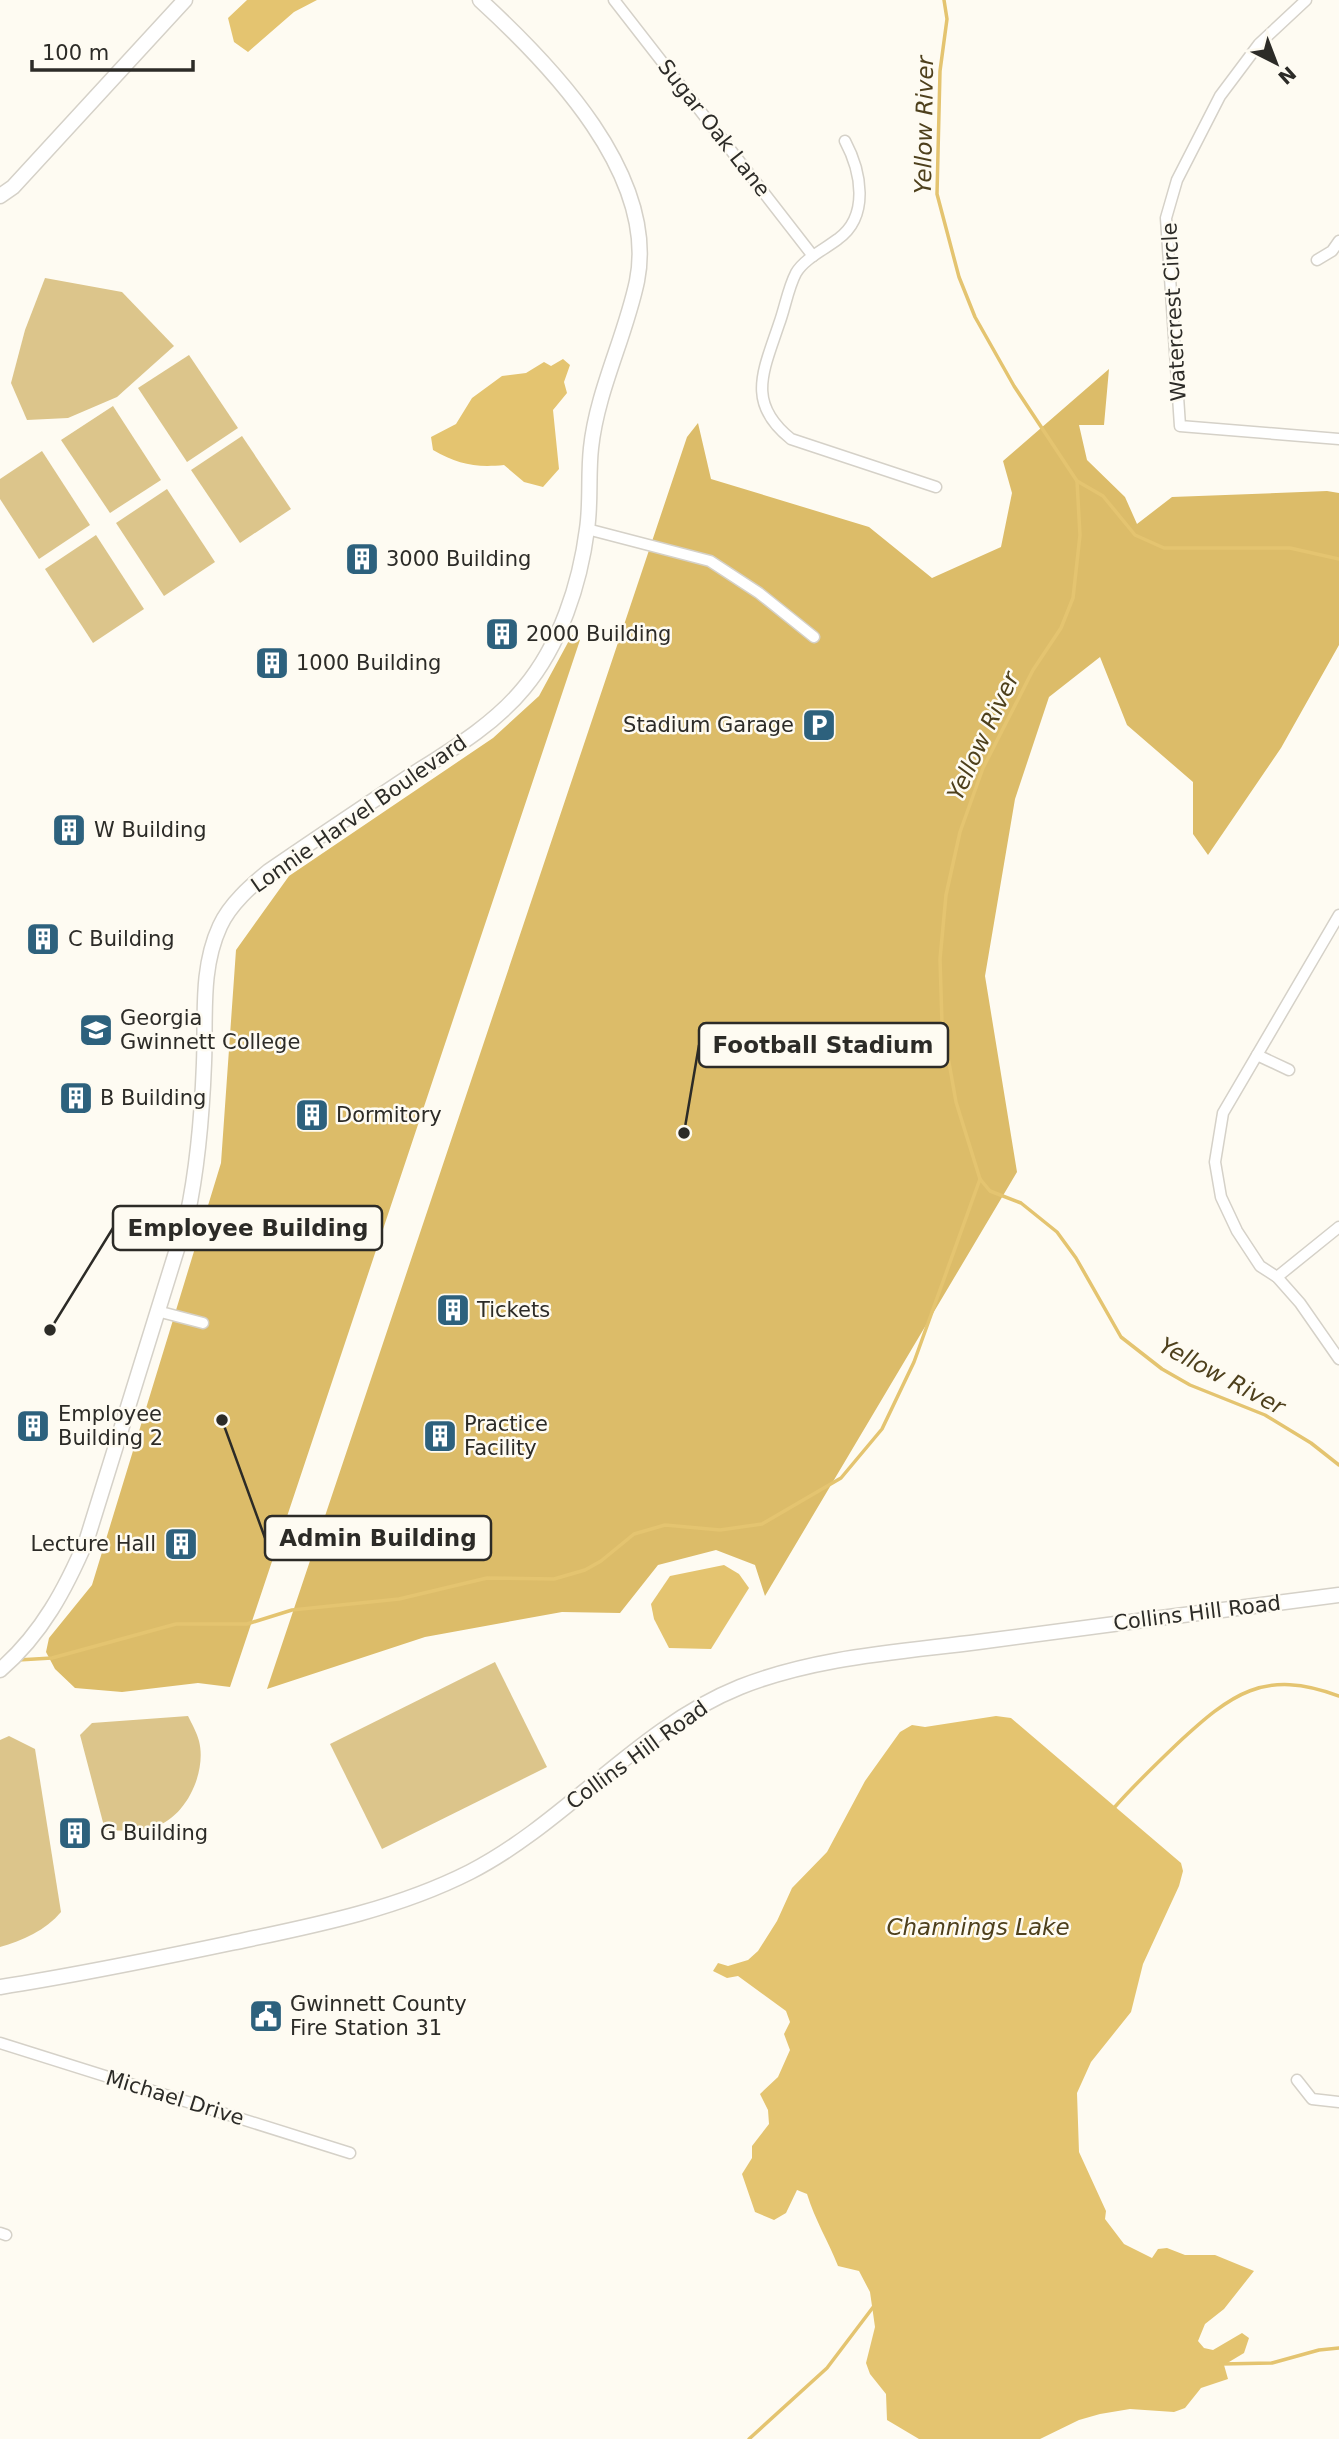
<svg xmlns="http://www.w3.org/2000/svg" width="1339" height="2439" font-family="'DejaVu Sans',sans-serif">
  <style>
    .green { fill: #dcc58b }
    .forest { fill: #dcbc69 }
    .water { fill: #e4c470 }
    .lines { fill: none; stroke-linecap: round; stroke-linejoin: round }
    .stream { stroke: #e4c470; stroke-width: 3.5 }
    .minor-casing { stroke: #d5d1c8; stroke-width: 13 }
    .tertiary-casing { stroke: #d5d1c8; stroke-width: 17 }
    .minor { stroke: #fff; stroke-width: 10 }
    .tertiary { stroke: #fff; stroke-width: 14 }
    .labels { text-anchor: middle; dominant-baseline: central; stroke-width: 5; stroke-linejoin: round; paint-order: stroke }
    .street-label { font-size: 21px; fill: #2c2b27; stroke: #fefbf2 }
    .poi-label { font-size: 21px; fill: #2c2b27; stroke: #fefbf2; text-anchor: start }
    .water-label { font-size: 23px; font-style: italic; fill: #4e401c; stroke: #fefbf2 }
    .leader { fill: none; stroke: #2c2b27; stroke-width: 2.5 }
    .callout-dot { fill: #2c2b27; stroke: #fefbf2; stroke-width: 2.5 }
    .callout { fill: #fefbf2; stroke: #2c2b27; stroke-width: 2.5 }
    .callout-label { font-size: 23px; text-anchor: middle; font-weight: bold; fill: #2c2b27 }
  </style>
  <rect width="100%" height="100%" fill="#fefbf2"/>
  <g class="green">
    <polygon points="45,278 122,292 174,346 117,397 68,418 27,420 11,383 25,330"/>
    <polygon points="189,355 238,428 187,462 138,388"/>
    <polygon points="113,406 161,480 110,513 61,440"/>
    <polygon points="242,436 291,509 240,543 191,470"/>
    <polygon points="42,451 90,525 39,559 0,499 0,479"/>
    <polygon points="167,489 215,562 164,596 116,523"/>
    <polygon points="96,535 144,609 93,643 45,569"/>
    <polygon points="495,1662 547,1767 382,1849 330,1744"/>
    <path d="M188,1716C192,1724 197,1733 199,1741C207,1772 186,1818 154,1827C138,1832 122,1831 105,1830L80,1735L92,1723Z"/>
    <path d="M9,1736L35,1749L61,1912C46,1930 22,1941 0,1947V1740Z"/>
  </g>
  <g class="forest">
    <polygon points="1109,369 1104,425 1079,425 1087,460 1125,497 1137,524 1172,497 1327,491 1339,493 1339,645 1281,748 1208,855 1193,834 1193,782 1127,725 1100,657 1049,697 1015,799 985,976 1017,1172 765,1596 755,1565 716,1550 658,1565 620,1613 562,1612 425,1637 267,1689 687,437 698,423 711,479 869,527 932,578 1001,547 1012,493 1003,461"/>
    <polygon points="572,635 580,640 230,1687 198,1683 122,1692 75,1688 55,1669 46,1652 49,1638 92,1585 221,1163 236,950 289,876 493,738 539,696"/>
  </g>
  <g class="water">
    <polygon points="247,0 317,0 294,12 248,52 234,42 228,18"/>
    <path d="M563,359L570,365L564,382L567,393L553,410L559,469L543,487L524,482L504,465C475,468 458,464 433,450L431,437L456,424L472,398L502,376L526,373L544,362L551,366Z"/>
    <polygon points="724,1565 739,1574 749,1588 711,1649 669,1648 654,1619 651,1604 670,1576"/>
    <path d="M996,1716L1011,1718L1181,1863L1183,1871L1179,1886L1143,1964L1131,2012L1091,2062L1077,2093L1079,2152L1106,2211L1105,2219L1124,2244L1152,2258L1158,2249L1167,2248L1185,2255H1215L1254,2271L1224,2309L1205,2324L1198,2341L1204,2348L1213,2350L1242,2333L1249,2338L1244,2353L1224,2365L1228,2379L1201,2388L1185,2408L1174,2412L1130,2409L1100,2414L1079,2420L1040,2439H919L887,2420L886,2394L870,2374L866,2363L875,2327L870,2292L859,2271L838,2266C828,2241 815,2220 807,2194L797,2190L786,2213L774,2220L755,2212L742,2174L752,2158V2146L769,2124L768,2110L760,2094L778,2077L790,2050L784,2034L790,2022L786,2011L738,1976L727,1978L713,1971L718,1963L728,1966L748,1960L758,1951L777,1921L792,1888L827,1852L865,1781L900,1732L912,1725L925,1727Z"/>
  </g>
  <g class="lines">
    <g class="stream">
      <polyline points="944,0 947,19 940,71 937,194 959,277 975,317 1014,386 1077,481 1080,535 1073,598 1061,628 1033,670 983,768 960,832 946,895 940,959 942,1023 956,1102 980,1179 990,1191 1021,1203 1057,1232 1076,1258 1121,1337 1162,1369 1190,1385 1265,1415 1311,1443 1339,1465"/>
      <polyline points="1077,481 1103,496 1135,535 1164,548 1290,548 1339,559"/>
      <polyline points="18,1660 52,1658 176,1624 247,1624 292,1610 399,1599 487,1578 554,1579 585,1570 601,1561 634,1534 665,1525 720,1530 762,1524 841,1478 882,1429 914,1362 980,1179"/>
      <path d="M1113,1809C1133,1786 1155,1765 1177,1744C1231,1694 1264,1668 1339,1696"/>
      <polyline points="1221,2364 1272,2363 1319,2350 1339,2348"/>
      <polyline points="749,2439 827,2368 874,2306"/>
    </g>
    <g class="minor-casing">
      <g id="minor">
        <polyline points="614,0 813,256"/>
        <polyline points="1306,0 1259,44 1220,96 1177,180 1166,218 1180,426 1339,439"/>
        <path d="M845,141C861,171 870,216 838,239C825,249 804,259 796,273C788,288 785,308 779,324C763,372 746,403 791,439L936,487"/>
        <polyline points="1317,260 1332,251 1339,241"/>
        <polyline points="587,529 710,561 759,593 814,637"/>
        <polyline points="1339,915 1223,1113 1215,1162 1221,1197 1237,1231 1260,1266 1277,1277 1300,1303 1339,1359"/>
        <polyline points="1257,1055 1289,1070"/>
        <polyline points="1277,1277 1339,1227"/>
        <polyline points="157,1311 203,1323"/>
        <polyline points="0,2043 350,2153"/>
        <polyline points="1297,2080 1312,2099 1339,2102"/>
        <polyline points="0,2233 6,2235"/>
      </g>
    </g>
    <g class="tertiary-casing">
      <g id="tertiary">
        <polyline points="0,196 13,187 185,0"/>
        <path d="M0,1670C42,1634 66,1588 87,1539L187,1217C198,1166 202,1116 204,1063C206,1017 200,969 220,926C230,904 251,886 269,871C314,840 359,810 404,780C446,753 492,727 524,688C560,645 580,584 587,529C591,503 588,475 591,448C597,391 625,338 637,281C658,175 551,65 480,0"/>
        <path d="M0,1987C77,1975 155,1959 231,1943C312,1926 395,1910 470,1872C567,1822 638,1728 740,1687C815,1657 899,1652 978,1642C1098,1626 1219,1610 1339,1595"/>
      </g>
    </g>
    <use href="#minor" class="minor"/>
    <use href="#tertiary" class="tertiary"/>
  </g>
  <defs>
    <g id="building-square" transform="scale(1.75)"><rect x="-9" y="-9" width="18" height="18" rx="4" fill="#2d617d" stroke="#fefbf2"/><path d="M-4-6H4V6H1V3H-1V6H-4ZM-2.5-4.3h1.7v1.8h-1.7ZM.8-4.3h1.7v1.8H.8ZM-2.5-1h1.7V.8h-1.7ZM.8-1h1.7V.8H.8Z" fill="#fff"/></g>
    <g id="parking-square" transform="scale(1.75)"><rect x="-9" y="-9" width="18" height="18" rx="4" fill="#2d617d" stroke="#fefbf2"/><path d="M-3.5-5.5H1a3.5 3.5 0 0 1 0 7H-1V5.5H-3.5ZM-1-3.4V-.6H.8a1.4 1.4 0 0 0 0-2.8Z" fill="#fff"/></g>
    <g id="university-square" transform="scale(1.75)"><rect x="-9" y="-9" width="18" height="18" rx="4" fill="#2d617d" stroke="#fefbf2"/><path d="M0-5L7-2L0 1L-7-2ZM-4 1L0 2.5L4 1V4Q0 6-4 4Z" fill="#fff"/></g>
    <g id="civic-square" transform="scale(1.75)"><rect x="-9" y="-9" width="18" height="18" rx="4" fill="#2d617d" stroke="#fefbf2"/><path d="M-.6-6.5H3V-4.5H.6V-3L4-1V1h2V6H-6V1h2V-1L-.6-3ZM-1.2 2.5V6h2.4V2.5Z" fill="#fff"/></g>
  </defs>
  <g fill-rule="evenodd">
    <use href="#building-square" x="362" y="559"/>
    <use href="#building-square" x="502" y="634"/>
    <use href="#building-square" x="272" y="663"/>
    <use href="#parking-square" x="819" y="725"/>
    <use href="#building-square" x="69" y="830"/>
    <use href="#building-square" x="43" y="939"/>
    <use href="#university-square" x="96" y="1030"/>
    <use href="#building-square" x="76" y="1098"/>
    <use href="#building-square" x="312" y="1115"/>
    <use href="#building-square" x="453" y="1310"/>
    <use href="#building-square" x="33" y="1426"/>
    <use href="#building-square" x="440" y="1436"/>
    <use href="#building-square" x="181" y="1544"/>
    <use href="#building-square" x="75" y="1833"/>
    <use href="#civic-square" x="266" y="2016"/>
  </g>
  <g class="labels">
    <g class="street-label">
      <text transform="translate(714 128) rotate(52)">Sugar Oak Lane</text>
      <text transform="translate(1174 312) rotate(-93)">Watercrest Circle</text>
      <text transform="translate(359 814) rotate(-35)">Lonnie Harvel Boulevard</text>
      <text transform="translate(1197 1613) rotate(-7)">Collins Hill Road</text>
      <text transform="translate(637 1755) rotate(-36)">Collins Hill Road</text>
      <text transform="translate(175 2098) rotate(17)">Michael Drive</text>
    </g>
    <g class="poi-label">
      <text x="386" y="559">3000 Building</text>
      <text x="526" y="634">2000 Building</text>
      <text x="296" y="663">1000 Building</text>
      <text x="794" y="725" text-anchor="end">Stadium Garage</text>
      <text x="94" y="830">W Building</text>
      <text x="68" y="939">C Building</text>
      <text x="120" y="1018">Georgia<tspan x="120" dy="24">Gwinnett College</tspan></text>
      <text x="100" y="1098">B Building</text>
      <text x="336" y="1115">Dormitory</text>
      <text x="477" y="1310">Tickets</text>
      <text x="58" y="1414">Employee<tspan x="58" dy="24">Building 2</tspan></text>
      <text x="464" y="1424">Practice<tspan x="464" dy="24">Facility</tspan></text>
      <text x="156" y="1544" text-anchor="end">Lecture Hall</text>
      <text x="100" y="1833">G Building</text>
      <text x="290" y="2004">Gwinnett County<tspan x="290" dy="24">Fire Station 31</tspan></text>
    </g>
    <g class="water-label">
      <text transform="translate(924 125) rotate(-89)">Yellow River</text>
      <text transform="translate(983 736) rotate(-65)">Yellow River</text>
      <text transform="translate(1222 1376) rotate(28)">Yellow River</text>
      <text x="978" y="1927">Channings Lake</text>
    </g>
  </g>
  <path class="leader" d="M684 1133L699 1045M50 1330L113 1228M222 1420L265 1538"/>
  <g class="callout-dot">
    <circle cx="684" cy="1133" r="7"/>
    <circle cx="50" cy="1330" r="7"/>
    <circle cx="222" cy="1420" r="7"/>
  </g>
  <g class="callout">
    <rect x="699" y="1023" width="249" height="44" rx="7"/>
    <rect x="113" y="1206" width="269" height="44" rx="7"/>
    <rect x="265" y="1516" width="226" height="44" rx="7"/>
  </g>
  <g class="callout-label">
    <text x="823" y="1053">Football Stadium</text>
    <text x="248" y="1236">Employee Building</text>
    <text x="378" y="1546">Admin Building</text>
  </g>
  <g transform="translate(1276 63) rotate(138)" stroke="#fefbf2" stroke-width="5" paint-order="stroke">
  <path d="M0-5L12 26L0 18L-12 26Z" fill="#2c2b27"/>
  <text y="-10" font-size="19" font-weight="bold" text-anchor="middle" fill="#2c2b27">N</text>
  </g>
  <path d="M32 60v10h161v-10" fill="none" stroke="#2c2b27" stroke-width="3.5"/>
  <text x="42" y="60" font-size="21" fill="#2c2b27" stroke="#fefbf2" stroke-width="5" paint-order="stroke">100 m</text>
</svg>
